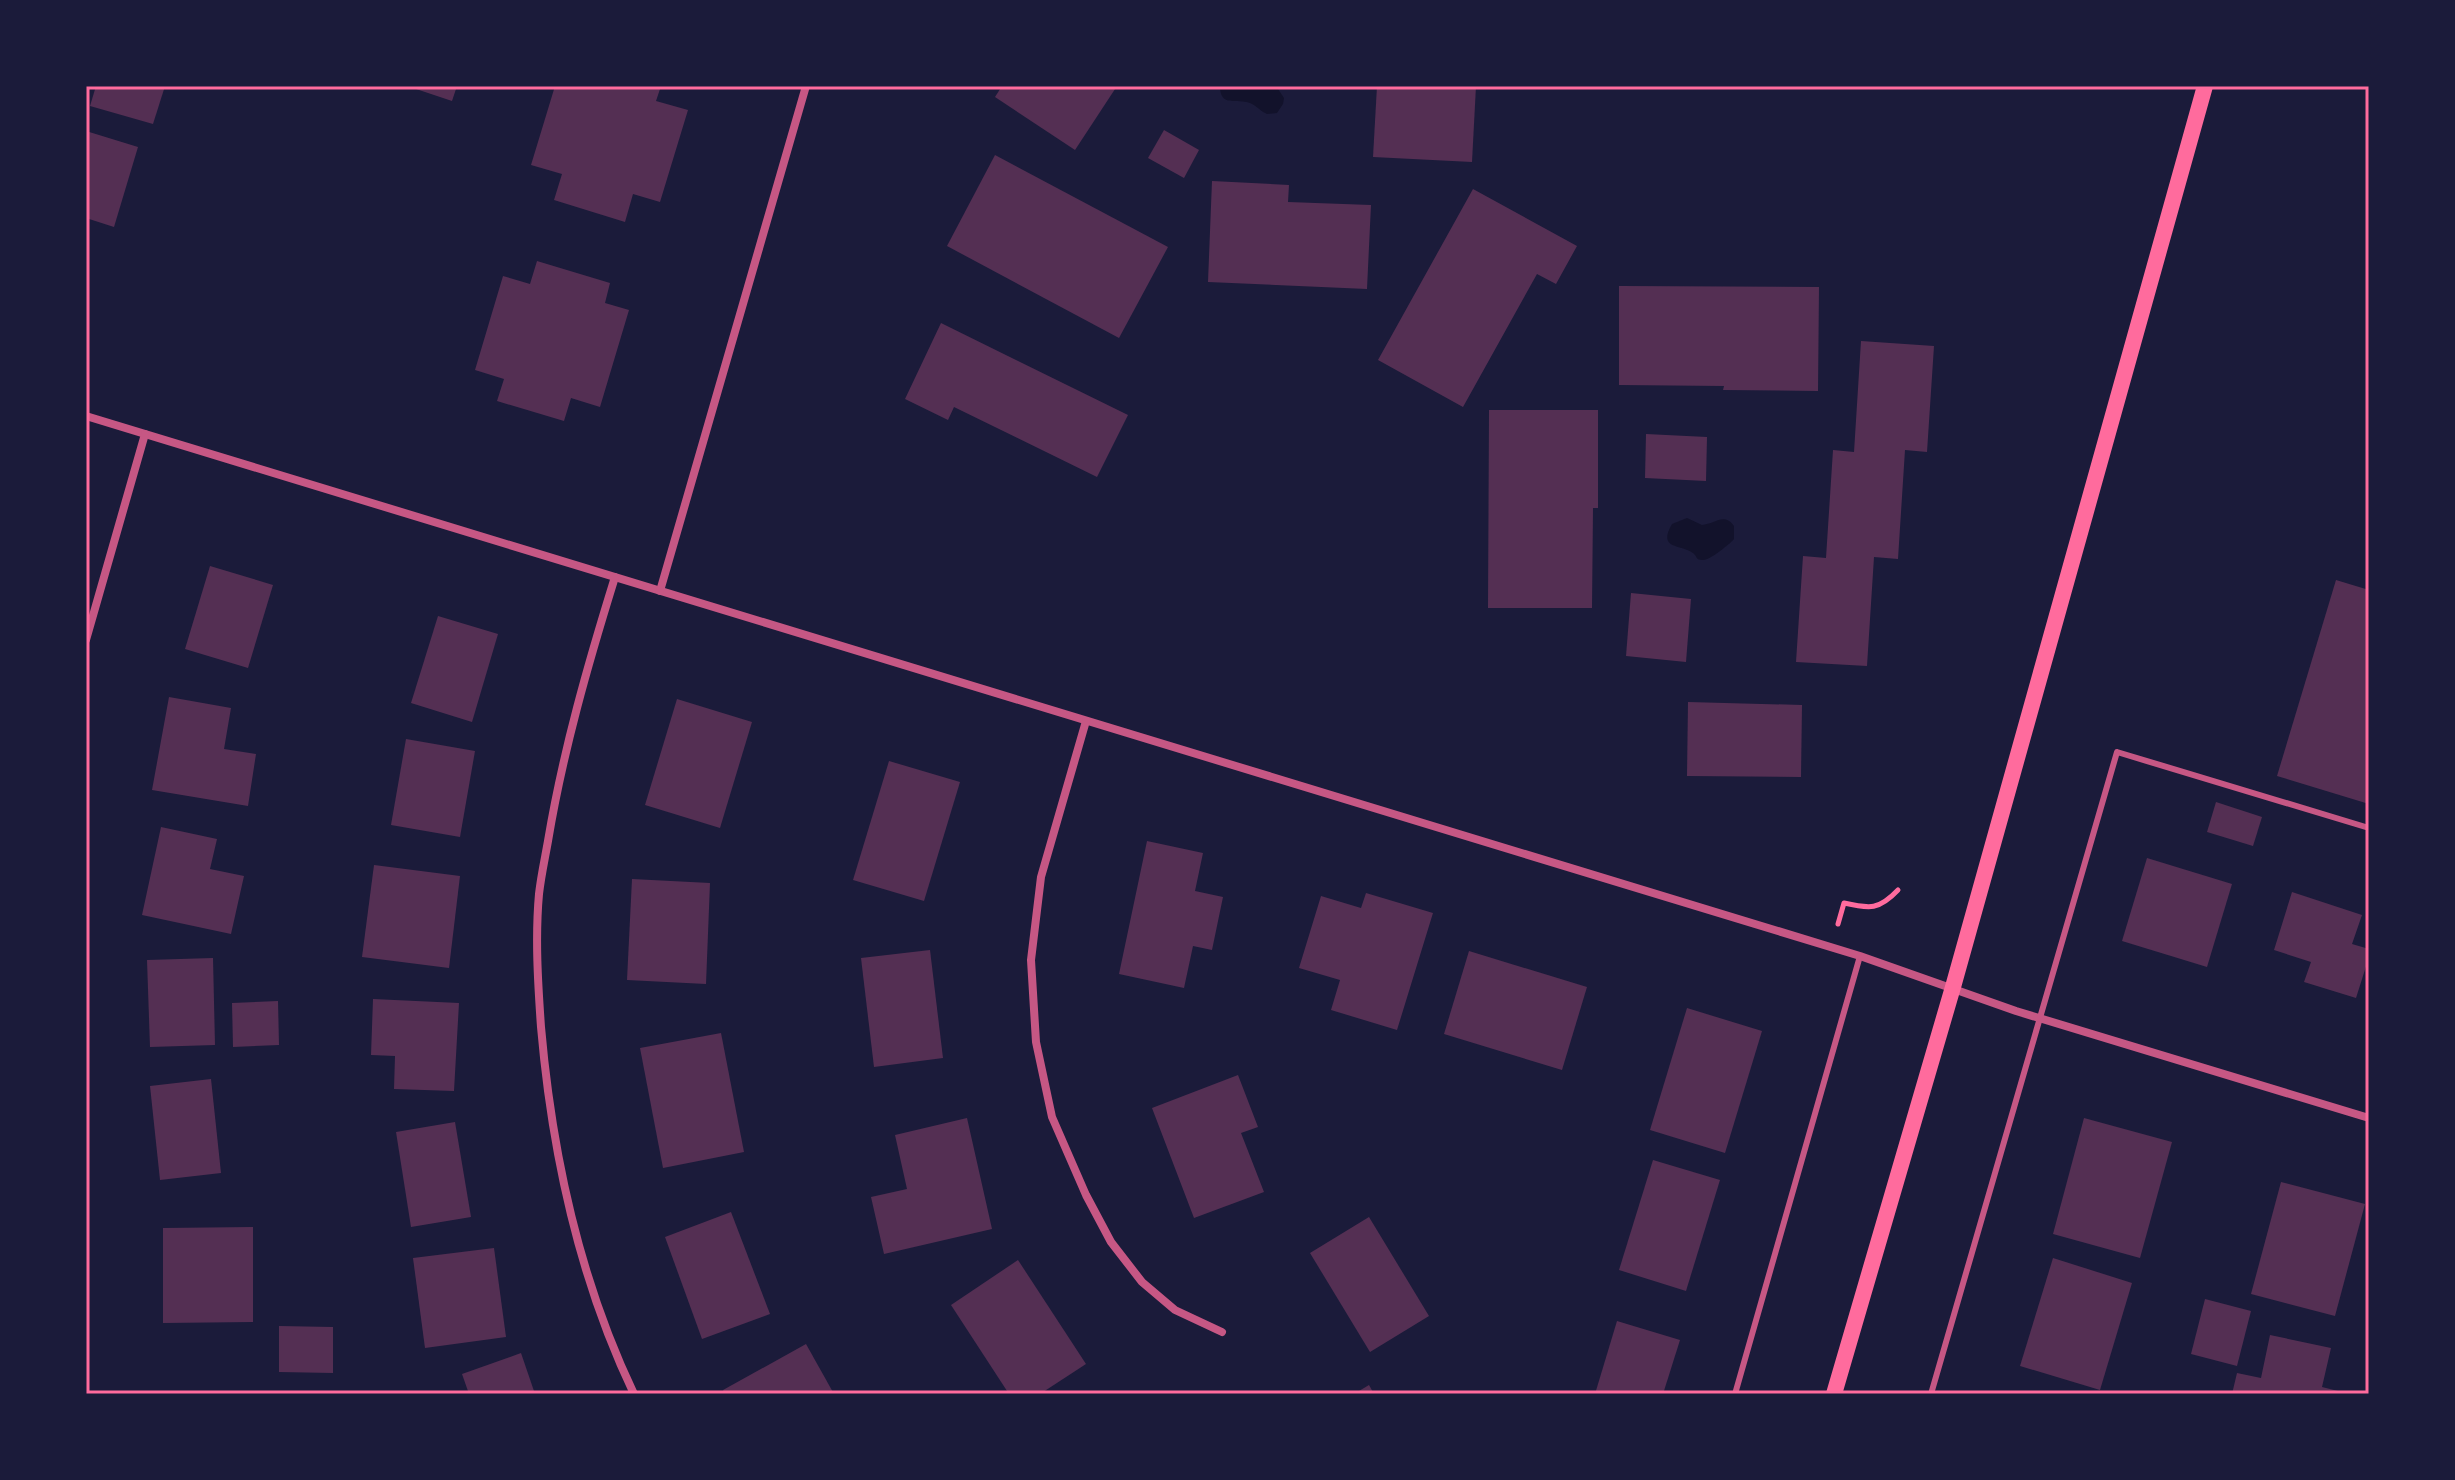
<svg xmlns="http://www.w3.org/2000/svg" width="2455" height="1480" font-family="'PT Sans Narrow',sans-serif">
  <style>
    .water { fill: #12122b }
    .building { fill: #542f53 }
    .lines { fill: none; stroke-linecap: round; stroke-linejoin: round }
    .path { stroke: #ff6b9d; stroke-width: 5 }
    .service { stroke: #c65784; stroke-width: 6 }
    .minor { stroke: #c65784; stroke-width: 8 }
    .secondary { stroke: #ff6b9d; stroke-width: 16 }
    .neatline { fill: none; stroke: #ff6b9d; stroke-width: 3 }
  </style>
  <rect width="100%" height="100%" fill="#1b1b3a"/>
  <g class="water">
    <path d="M1220,86H1276L1284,98L1283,104L1277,113L1267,114C1260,111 1257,106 1250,103C1237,98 1220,108 1220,86Z"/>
    <path d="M1687,518L1702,525C1715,524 1724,512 1734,526V539C1731,543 1709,561 1703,560C1695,560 1698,557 1693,553C1681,544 1657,550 1672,524Z"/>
  </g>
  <g class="building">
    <polygon points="96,86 165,86 153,124 90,106"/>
    <polygon points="407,86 457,86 452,101"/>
    <polygon points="555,86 661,86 656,101 688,110 660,202 633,194 625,222 554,200 562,174 531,165"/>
    <polygon points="1002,86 1117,86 1075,150 995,97"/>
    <polygon points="1377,86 1476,86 1472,162 1373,157"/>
    <polygon points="1164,130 1199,150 1184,178 1148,158"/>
    <polygon points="86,131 138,147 114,227 86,218"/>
    <polygon points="995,155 1168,247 1119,338 947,246"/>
    <polygon points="1212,181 1289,185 1288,202 1371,205 1367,289 1208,282"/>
    <polygon points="1473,189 1577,246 1556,284 1537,274 1463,407 1378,360"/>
    <polygon points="537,261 610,283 605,303 629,310 600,407 571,398 564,421 497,401 504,379 475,370 503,276 530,284"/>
    <polygon points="1619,286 1819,287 1818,391 1723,390 1724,386 1619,385"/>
    <polygon points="941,323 1128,415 1097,477 954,407 948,420 905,399"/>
    <polygon points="1861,341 1934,346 1927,452 1905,450 1898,559 1874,557 1867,666 1796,662 1803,556 1826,558 1833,450 1854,452"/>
    <polygon points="1489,410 1598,410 1598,508 1593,508 1592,608 1488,608"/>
    <polygon points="1646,434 1707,437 1706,481 1645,478"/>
    <polygon points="210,566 273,585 248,668 185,649"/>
    <polygon points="2336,580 2369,590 2369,804 2277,776"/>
    <polygon points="1631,593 1691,599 1686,662 1626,656"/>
    <polygon points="438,616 498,634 472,722 411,703"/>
    <polygon points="169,697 231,708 224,749 256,754 248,806 152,790"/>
    <polygon points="677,699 752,722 720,828 645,805"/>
    <polygon points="1688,702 1802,705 1801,777 1687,776"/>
    <polygon points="406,739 475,751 460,837 391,825"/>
    <polygon points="889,761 960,782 924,901 853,880"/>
    <polygon points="2216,802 2262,817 2253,846 2207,832"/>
    <polygon points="161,827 217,839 210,869 244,876 231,934 142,915"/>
    <polygon points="1147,841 1203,853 1195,891 1223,897 1212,950 1193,946 1184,988 1119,974"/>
    <polygon points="2147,858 2232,884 2207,967 2122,941"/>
    <polygon points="374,865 460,876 449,968 362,957"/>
    <polygon points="632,879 710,883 706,984 627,980"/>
    <polygon points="2292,892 2362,915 2352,944 2369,949 2369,957 2356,998 2304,982 2311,962 2274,950"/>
    <polygon points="1366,893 1433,913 1397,1030 1331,1010 1340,980 1299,968 1321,896 1361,908"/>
    <polygon points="930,950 943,1058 874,1067 861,958"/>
    <polygon points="1469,951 1587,987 1562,1070 1444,1034"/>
    <polygon points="213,958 215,1045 150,1047 147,960"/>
    <polygon points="373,999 459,1003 454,1091 394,1089 395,1056 371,1055"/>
    <polygon points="278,1001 279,1045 233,1047 232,1003"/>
    <polygon points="1687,1008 1762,1031 1725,1153 1650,1130"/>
    <polygon points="721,1033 744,1152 663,1168 640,1048"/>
    <polygon points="1238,1075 1258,1127 1241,1133 1264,1192 1194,1218 1152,1108"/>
    <polygon points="211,1079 221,1173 160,1180 150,1086"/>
    <polygon points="967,1118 992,1229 884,1254 871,1197 907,1189 895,1135"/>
    <polygon points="2084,1118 2172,1142 2140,1258 2053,1234"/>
    <polygon points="455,1122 471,1217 411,1227 396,1132"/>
    <polygon points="1653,1160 1720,1180 1686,1291 1619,1270"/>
    <polygon points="2281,1182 2365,1204 2335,1316 2251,1294"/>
    <polygon points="731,1212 770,1314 702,1339 665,1237"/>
    <polygon points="1369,1217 1429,1316 1370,1352 1310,1253"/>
    <polygon points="253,1227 253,1322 163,1323 163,1228"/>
    <polygon points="494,1248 506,1337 425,1348 413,1258"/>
    <polygon points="2053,1258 2132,1283 2100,1390 2020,1366"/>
    <polygon points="1018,1260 1086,1364 1040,1394 1009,1394 951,1305"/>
    <polygon points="2205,1299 2251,1311 2237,1366 2191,1354"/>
    <polygon points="1617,1321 1680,1340 1663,1394 1595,1394"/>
    <polygon points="279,1326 333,1327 333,1373 279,1372"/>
    <polygon points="2270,1335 2331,1348 2322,1387 2338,1391 2337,1394 2232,1394 2237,1373 2261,1378"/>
    <polygon points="806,1344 834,1394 725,1394 723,1390"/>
    <polygon points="521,1353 535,1394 469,1394 462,1374"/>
    <polygon points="1369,1385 1374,1394 1354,1394"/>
  </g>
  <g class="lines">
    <path class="path" d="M1838,924L1844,903C1870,909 1879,910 1898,890"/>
    <g class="service">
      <polyline points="1735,1394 1860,956"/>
      <polyline points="1931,1394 2117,752 2369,828"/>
    </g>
    <g class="minor">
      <polyline points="86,416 1860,956 2016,1011 2369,1118"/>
      <path d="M615,577C588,664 563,751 548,841C545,858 541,876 539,894C535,938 538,984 541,1027C552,1154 579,1279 634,1394"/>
      <polyline points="660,591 806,86"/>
      <polyline points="86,640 145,434"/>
      <polyline points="1086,721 1041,877 1031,960 1036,1042 1052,1117 1086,1195 1111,1242 1142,1282 1175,1310 1222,1332"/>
    </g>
    <polyline class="secondary" points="1834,1394 1953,987 2205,86"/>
  </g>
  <rect width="2455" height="1480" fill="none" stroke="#1b1b3a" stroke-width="176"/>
  <rect x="88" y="88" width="2279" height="1304" class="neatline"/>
</svg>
